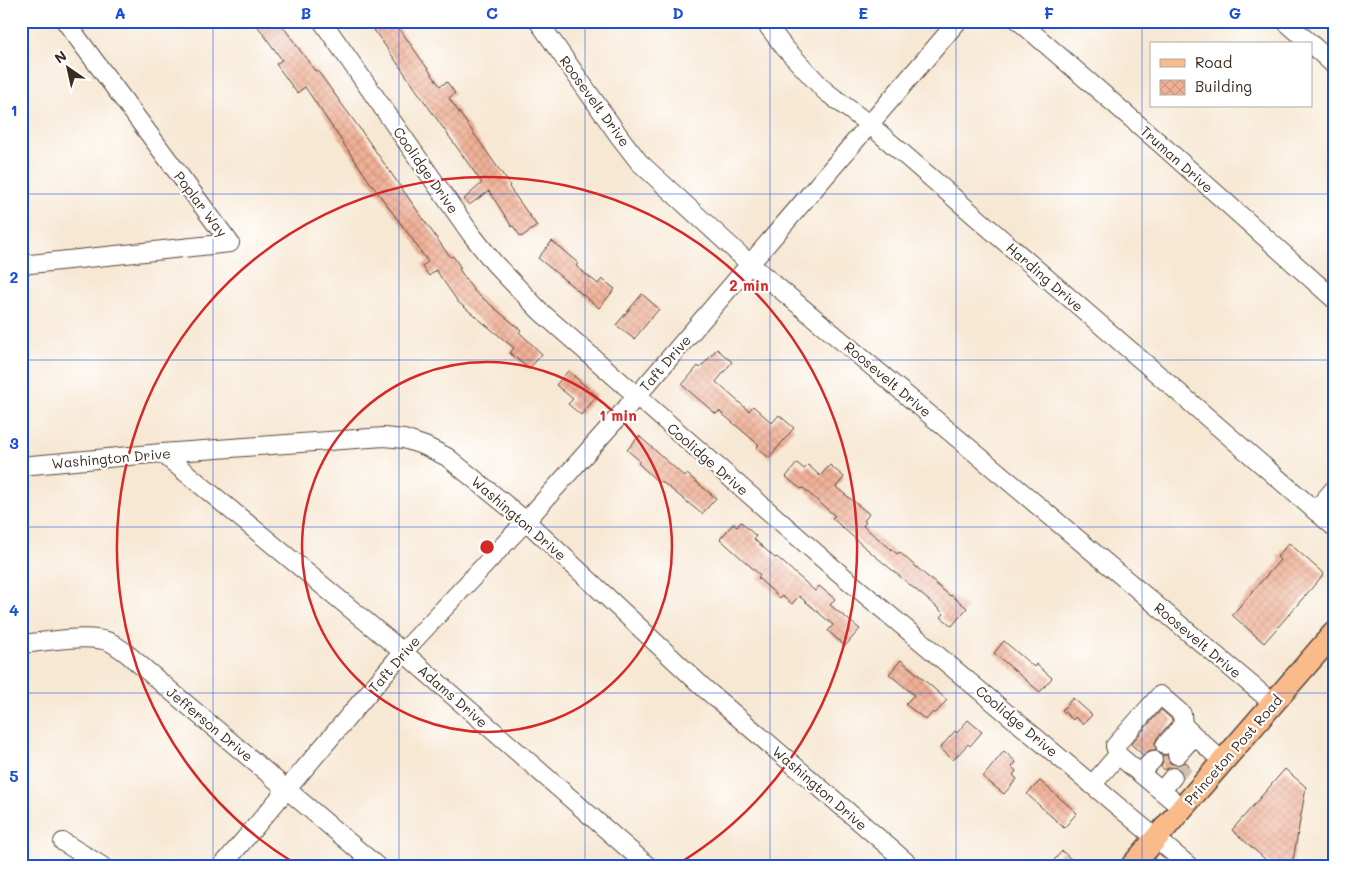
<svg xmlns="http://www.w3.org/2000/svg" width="1355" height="887" font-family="Mali,sans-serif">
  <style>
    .building { fill: url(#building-cross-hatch) }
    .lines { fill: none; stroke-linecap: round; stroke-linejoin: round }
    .minor-tunnel { stroke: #d1c2b0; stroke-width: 18; stroke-dasharray: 18 9; stroke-linecap: butt }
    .minor-casing { stroke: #574639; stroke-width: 20 }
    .major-casing { stroke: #574639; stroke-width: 25 }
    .minor { stroke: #fff; stroke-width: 18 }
    .major { stroke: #fabb8b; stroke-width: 22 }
    .grid { fill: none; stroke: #1d4ed8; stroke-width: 1; stroke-opacity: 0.55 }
    .ring { fill: none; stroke: #d62828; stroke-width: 2.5 }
    .labels { text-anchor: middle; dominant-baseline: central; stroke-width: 4.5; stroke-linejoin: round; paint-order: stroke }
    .street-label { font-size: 14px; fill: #3b2a1e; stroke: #fff }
    .centre { fill: #d62828; stroke: #fff; stroke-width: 2.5 }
    .ring-label { font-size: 15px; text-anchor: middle; font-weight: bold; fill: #d62828; stroke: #fff; stroke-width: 4.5; stroke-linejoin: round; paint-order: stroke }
    .neatline { fill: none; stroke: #1d4ed8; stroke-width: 2 }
    .grid-label { font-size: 16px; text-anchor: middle; font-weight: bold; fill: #1d4ed8 }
  </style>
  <defs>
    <pattern id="building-cross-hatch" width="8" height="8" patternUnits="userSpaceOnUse" patternTransform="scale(1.25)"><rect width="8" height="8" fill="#f0b197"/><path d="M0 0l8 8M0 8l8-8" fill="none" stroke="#cf9882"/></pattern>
  </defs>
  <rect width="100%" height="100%" fill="#fff"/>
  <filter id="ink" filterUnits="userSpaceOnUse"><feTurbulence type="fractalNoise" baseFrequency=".02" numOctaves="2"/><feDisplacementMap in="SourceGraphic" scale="10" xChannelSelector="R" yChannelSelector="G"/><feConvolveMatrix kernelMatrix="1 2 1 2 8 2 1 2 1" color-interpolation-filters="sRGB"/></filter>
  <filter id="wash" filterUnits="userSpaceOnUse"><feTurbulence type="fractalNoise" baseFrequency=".0096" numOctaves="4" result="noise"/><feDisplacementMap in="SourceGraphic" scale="20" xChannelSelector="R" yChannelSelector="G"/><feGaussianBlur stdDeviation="1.12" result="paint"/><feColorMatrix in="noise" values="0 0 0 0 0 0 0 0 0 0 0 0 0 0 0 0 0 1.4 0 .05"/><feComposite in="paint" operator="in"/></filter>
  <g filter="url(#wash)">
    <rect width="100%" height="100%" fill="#f7e8d4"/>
    <g id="blocks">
      <g class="building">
        <polygon points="254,21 279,21 315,71 317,70 360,129 445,250 451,257 453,256 461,268 459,269 474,291 521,330 519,332 542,354 529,369 510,353 514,348 458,302 436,270 429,276 422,266 428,262 410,236 369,181 305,87 297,93 276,64 282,60"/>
        <polygon points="371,21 394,21 440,86 447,82 455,93 449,98 510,185 509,187 537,226 521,237 513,226 512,227 489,191 469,205 464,199 482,183 374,30 376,29"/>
        <polygon points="552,241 578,263 576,266 598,284 602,279 615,289 599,308 538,258"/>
        <polygon points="642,294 659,309 634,339 616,325"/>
        <polygon points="717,349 732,362 716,382 749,411 753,406 772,423 779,415 794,428 769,458 757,447 759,445 719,411 716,414 682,385 698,366 700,368"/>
        <polygon points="568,371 597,396 581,415 568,404 573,399 556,385"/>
        <polygon points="639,436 685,477 687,474 716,498 702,514 661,481 659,483 638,463 640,461 627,450"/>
        <polygon points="797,463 804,469 808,465 820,476 830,465 844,477 836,487 869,514 864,521 866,522 863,526 897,554 899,552 950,596 951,595 967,608 952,626 941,617 944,614 939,609 862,545 832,518 835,516 803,488 801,489 786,477"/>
        <polygon points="741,522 756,536 754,539 775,558 777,557 815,591 819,586 835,599 830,605 860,629 845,646 828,631 833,625 799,596 792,604 782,596 780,598 758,578 760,575 720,539 733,524 737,527"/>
        <polygon points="1289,543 1324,574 1264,643 1232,615 1280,560 1277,557"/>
        <polygon points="1004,641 1034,667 1036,664 1052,678 1040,692 994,653"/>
        <polygon points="901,660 947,700 935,714 933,712 926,720 905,704 914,695 889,674"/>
        <polygon points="1073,698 1092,715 1083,724 1075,717 1073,720 1062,710"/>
        <polygon points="1161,710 1172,719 1172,721 1157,738 1155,743 1156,750 1150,750 1143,755 1131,744"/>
        <polygon points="968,720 982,732 970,746 968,744 953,760 940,748 955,731 957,733"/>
        <polygon points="1004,751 1016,762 1012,767 1016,771 1013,775 1017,779 1004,794 983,777"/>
        <polygon points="1162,755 1167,755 1170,763 1174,765 1180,765 1185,762 1189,765 1183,773 1179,769 1174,767 1169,767 1165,770 1161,767 1163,762"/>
        <polygon points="1285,769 1306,787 1292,866 1273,866 1232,830"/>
        <polygon points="1040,781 1077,813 1064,828 1027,794"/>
        <polygon points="1062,851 1079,866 1049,866"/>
      </g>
    </g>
  </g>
  <g filter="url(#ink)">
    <use href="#blocks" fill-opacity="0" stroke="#574639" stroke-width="1"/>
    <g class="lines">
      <polyline class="minor-tunnel" points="1173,777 1186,763"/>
      <g class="minor-casing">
        <g id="minor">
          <polyline points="322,21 471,234 494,263 541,312 831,566 1189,866"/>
          <polyline points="538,21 619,136 639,162 750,264 1273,703"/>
          <polyline points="764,21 784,47 825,91 870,125 1334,527"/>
          <polyline points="1019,21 1163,146 1334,299"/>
          <polyline points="1285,21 1311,44"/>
          <polyline points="1311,44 1334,65"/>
          <polyline points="21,265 230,243 65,21"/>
          <polyline points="162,453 403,652 648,866"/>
          <polyline points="21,466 162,453 384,437 404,439 425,446 447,457 526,521 704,688 911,866"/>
          <polyline points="1315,511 1334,489"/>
          <path d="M21,644C45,642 90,633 112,643C116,646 121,649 125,652L377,866"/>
          <polyline points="1183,725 1222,761"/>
          <polyline points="1118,755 1115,746 1160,695 1182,714 1183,725 1165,745"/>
          <polyline points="1177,755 1194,736"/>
          <polyline points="1140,773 1153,760"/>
          <polyline points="1092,785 1118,755 1183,809"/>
          <polyline points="1162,790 1173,777"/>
          <polyline points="63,842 102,866"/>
          <polyline points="222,866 403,652 526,521 637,396 958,21"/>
        </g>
      </g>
      <g class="major-casing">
        <polyline id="major" points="1132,866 1334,633"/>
      </g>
      <use href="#minor" class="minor"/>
      <use href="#major" class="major"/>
    </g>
  </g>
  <path class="grid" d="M213,21V866M399,21V866M585,21V866M770,21V866M956,21V866M1142,21V866M21,194H1334M21,360H1334M21,527H1334M21,693H1334"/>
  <g class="ring">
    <circle cx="487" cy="547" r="185"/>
    <path d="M296 864A370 370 0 1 1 678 864"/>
  </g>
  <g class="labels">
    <g class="street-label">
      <text transform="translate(595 101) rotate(54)">Roosevelt Drive</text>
      <text transform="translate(1177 159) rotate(42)">Truman Drive</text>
      <text transform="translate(426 170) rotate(55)">Coolidge Drive</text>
      <text transform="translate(201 204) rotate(53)">Poplar Way</text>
      <text transform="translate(1045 277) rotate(41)">Harding Drive</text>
      <text transform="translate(665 363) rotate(-49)">Taft Drive</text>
      <text transform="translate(888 379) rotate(40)">Roosevelt Drive</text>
      <text transform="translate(111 458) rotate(-5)">Washington Drive</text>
      <text transform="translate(708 459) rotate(41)">Coolidge Drive</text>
      <text transform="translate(519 518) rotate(41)">Washington Drive</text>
      <text transform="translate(1198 640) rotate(40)">Roosevelt Drive</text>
      <text transform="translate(394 664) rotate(-49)">Taft Drive</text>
      <text transform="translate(453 696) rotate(41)">Adams Drive</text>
      <text transform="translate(1017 721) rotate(40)">Coolidge Drive</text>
      <text transform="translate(210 724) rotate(40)">Jefferson Drive</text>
      <text transform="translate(1233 750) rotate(-49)">Princeton Post Road</text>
      <text transform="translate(820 788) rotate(41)">Washington Drive</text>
    </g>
  </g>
  <circle cx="487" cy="547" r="8" class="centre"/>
  <g class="ring-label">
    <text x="749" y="291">2 min</text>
    <text x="618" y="421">1 min</text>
  </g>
  <rect width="1355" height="887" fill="none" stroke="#fff" stroke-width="55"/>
  <rect x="1150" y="42" width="162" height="65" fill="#ffffff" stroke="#b1aaa5"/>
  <rect x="1160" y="59" width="25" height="8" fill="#fabb8b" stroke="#b1aaa5"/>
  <text x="1195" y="68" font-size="15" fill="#3b2a1e">Road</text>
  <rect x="1160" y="80" width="25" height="15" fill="url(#building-cross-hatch)" stroke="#b1aaa5"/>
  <text x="1195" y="92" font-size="15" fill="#3b2a1e">Building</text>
  <g transform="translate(68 68) rotate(326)" stroke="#ffffff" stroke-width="4" paint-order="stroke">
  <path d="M0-4L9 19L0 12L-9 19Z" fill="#3b2a1e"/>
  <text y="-8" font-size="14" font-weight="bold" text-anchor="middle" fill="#3b2a1e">N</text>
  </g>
  <rect x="28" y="28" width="1300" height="832" class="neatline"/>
  <g class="grid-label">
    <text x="120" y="19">A</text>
    <text x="306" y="19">B</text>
    <text x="492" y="19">C</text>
    <text x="678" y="19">D</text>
    <text x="863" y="19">E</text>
    <text x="1049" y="19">F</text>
    <text x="1235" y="19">G</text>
    <text x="14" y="116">1</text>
    <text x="14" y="283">2</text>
    <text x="14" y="449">3</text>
    <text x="14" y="616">4</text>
    <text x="14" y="782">5</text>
  </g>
</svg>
